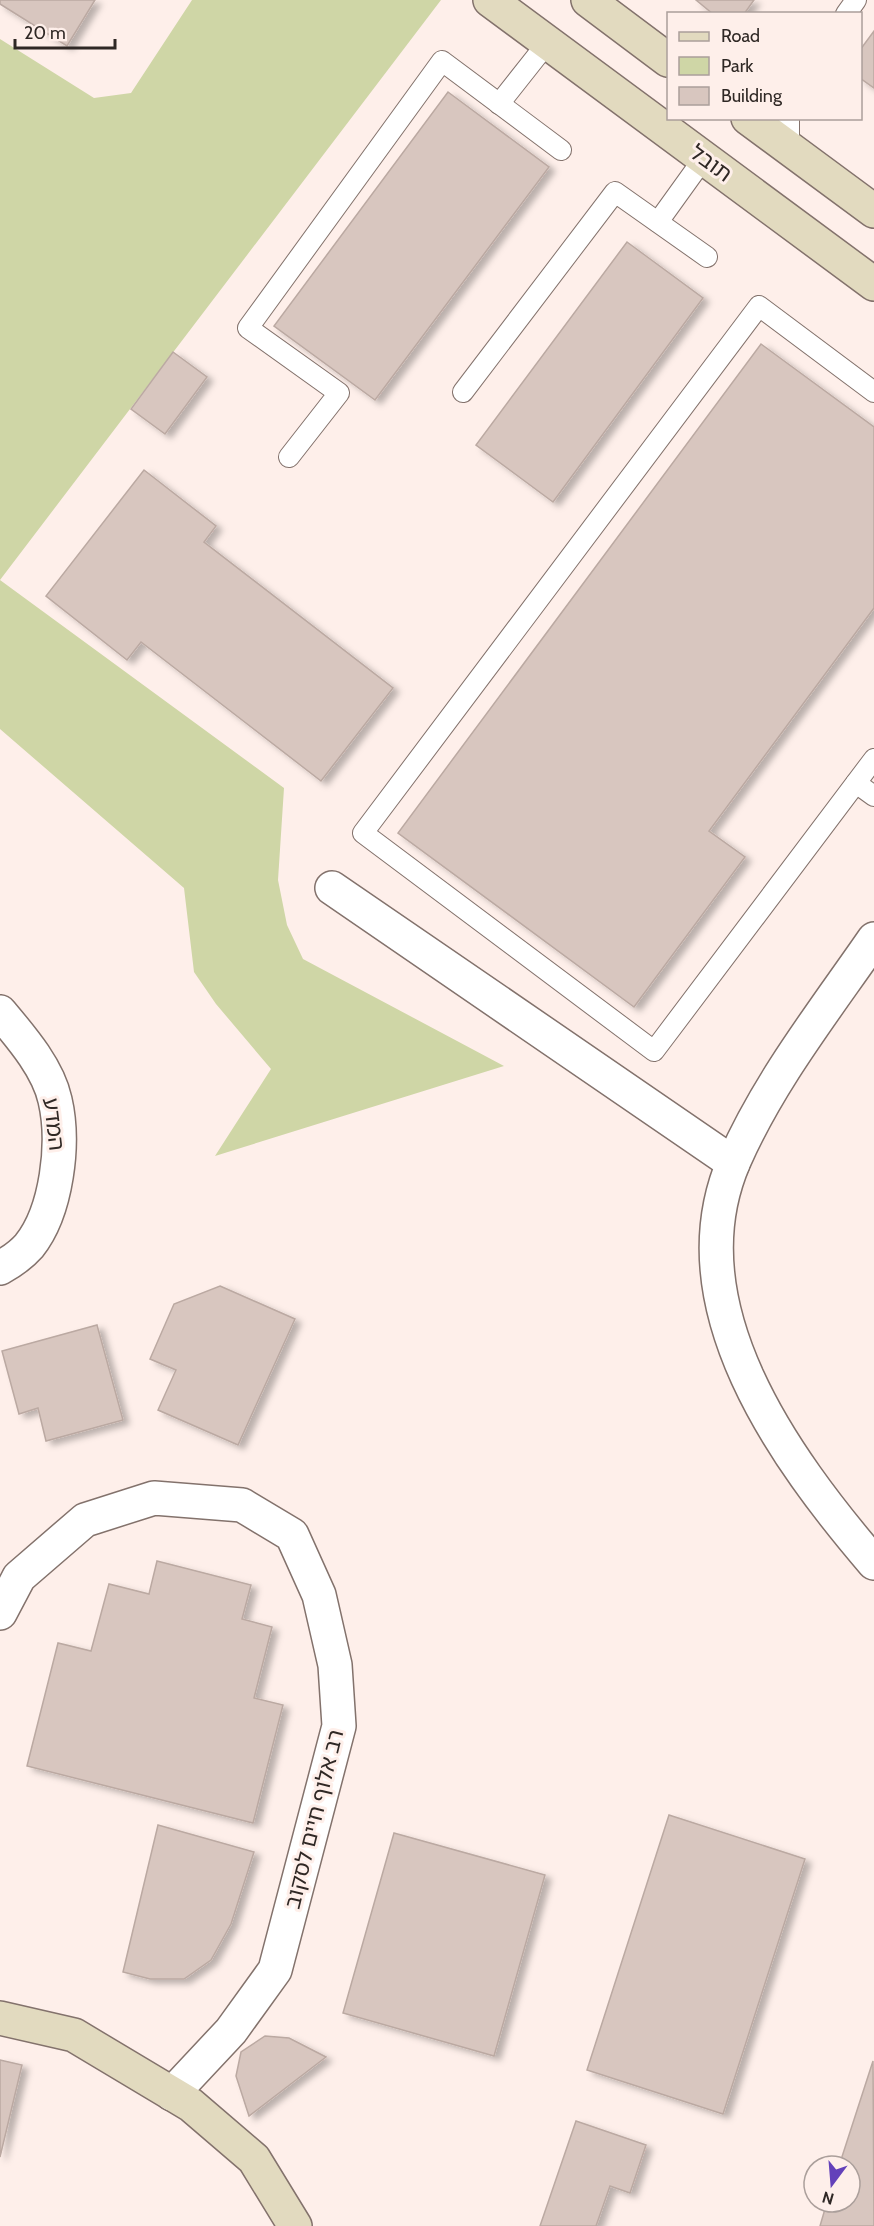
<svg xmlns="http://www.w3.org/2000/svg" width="874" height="2226" font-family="Cabin,'Noto Sans Hebrew',sans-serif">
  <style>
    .green { fill: #cfd6a6 }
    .building { fill: #d8c6bf; stroke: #bba9a2; stroke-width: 1.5; filter: url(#shadow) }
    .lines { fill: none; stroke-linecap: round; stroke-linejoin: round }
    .lane-casing { stroke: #83726c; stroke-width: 22 }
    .street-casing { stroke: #83726c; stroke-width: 36 }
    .secondary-casing { stroke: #83726c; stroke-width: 36 }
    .lane { stroke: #fff; stroke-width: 20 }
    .street { stroke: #fff; stroke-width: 33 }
    .secondary { stroke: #e2dabf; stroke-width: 33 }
    .labels { text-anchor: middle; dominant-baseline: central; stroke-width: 6; stroke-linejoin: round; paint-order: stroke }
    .street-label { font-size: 22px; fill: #2f2825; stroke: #feefea }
  </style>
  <defs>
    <filter id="shadow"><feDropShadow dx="6" dy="4" stdDeviation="3" flood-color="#0004"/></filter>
  </defs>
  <rect width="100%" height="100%" fill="#feefea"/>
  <polygon class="green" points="192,0 441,0 0,580 284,788 278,880 287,925 303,959 504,1066 215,1156 271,1069 216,1004 194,972 184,888 0,729 0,39 94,98 131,93"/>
  <g class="building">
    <polygon points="0,0 95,0 67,46 0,4"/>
    <polygon points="696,0 754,0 744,14 713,14"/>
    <polygon points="874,31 874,88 860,78 860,50"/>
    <polygon points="448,92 549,167 375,400 274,326"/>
    <polygon points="627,242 703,298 553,502 476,445"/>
    <polygon points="761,344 874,427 874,608 709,831 745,857 634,1007 398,833"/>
    <polygon points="173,352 207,377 165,434 131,409"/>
    <polygon points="144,470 216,526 204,542 393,688 321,781 141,642 127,660 46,596"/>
    <polygon points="220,1286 295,1319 238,1445 158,1410 176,1370 150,1359 174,1304"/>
    <polygon points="97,1325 123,1420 46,1441 38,1408 19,1414 2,1351"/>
    <polygon points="157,1561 251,1585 242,1619 272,1627 254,1698 283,1705 253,1823 27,1766 58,1643 91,1651 109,1584 149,1594"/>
    <polygon points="669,1815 805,1859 723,2114 587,2070"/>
    <polygon points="158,1825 254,1852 231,1924 211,1960 184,1979 150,1979 123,1972"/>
    <polygon points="394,1833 545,1875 494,2056 343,2013"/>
    <polygon points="265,2036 289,2038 326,2057 249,2116 236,2076 241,2052"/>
    <polygon points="0,2060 22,2065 0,2157"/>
    <polygon points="873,2061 874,2226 820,2226 827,2202 850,2202 850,2166 839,2166"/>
    <polygon points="576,2121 646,2145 630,2193 610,2186 596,2226 540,2226"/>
  </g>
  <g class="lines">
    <g class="lane-casing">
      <g id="lane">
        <polyline points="846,14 856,0"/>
        <polyline points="499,104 548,42"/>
        <polyline points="789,118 789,149"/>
        <polyline points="658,222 704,158"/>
        <polyline points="463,392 615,192 707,257"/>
        <polyline points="874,392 759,306 363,833 654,1051 874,759"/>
        <polyline points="289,457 339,393 248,328 442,61 561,150"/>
        <polyline points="856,783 874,796"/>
      </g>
    </g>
    <g class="street-casing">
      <g id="street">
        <polyline points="332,888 733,1163"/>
        <path d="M874,939C825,1010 769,1081 734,1161C672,1305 785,1459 874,1563"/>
        <path d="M0,1012C21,1037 48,1068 55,1100C65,1143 57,1211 29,1246C22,1254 9,1263 0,1268"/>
        <polyline points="0,1613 19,1577 85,1520 154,1498 242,1505 292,1535 319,1595 335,1665 339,1726 275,1970 231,2031 172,2094"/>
      </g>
    </g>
    <g class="secondary-casing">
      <g id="secondary">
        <polyline points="490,0 874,284"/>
        <polyline points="588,0 668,60"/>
        <polyline points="748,118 874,211"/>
        <polyline points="0,2018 74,2035 191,2105 254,2159 295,2226"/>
      </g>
    </g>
    <use href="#lane" class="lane"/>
    <use href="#street" class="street"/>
    <use href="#secondary" class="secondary"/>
  </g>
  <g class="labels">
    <g class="street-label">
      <text transform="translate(711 163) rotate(36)">תובל</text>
      <text transform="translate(54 1124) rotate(83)">המדע</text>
      <text transform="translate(314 1819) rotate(-76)">רב אלוף חיים לסקוב</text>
    </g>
  </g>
  <rect x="667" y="12" width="195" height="108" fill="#feefea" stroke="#ab9f9b" stroke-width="1.5"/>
  <rect x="679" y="32" width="30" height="9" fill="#e2dabf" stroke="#ab9f9b" stroke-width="1.5"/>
  <text x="721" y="42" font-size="18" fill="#2f2825">Road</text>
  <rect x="679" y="57" width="30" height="18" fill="#cfd6a6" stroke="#ab9f9b" stroke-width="1.5"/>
  <text x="721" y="72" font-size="18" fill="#2f2825">Park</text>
  <rect x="679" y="87" width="30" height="18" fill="#d8c6bf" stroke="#ab9f9b" stroke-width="1.5"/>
  <text x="721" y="102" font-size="18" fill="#2f2825">Building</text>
  <g transform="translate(832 2184) rotate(196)"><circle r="28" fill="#feefea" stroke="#ab9f9b" stroke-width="1.5"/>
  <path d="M0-4.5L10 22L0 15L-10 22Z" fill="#6341ba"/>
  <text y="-9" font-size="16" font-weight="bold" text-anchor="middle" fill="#2f2825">N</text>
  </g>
  <path d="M15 39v9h100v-9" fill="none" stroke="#2f2825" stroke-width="3"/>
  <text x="24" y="39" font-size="18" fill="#2f2825" stroke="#feefea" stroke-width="4.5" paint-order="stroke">20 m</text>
</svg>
